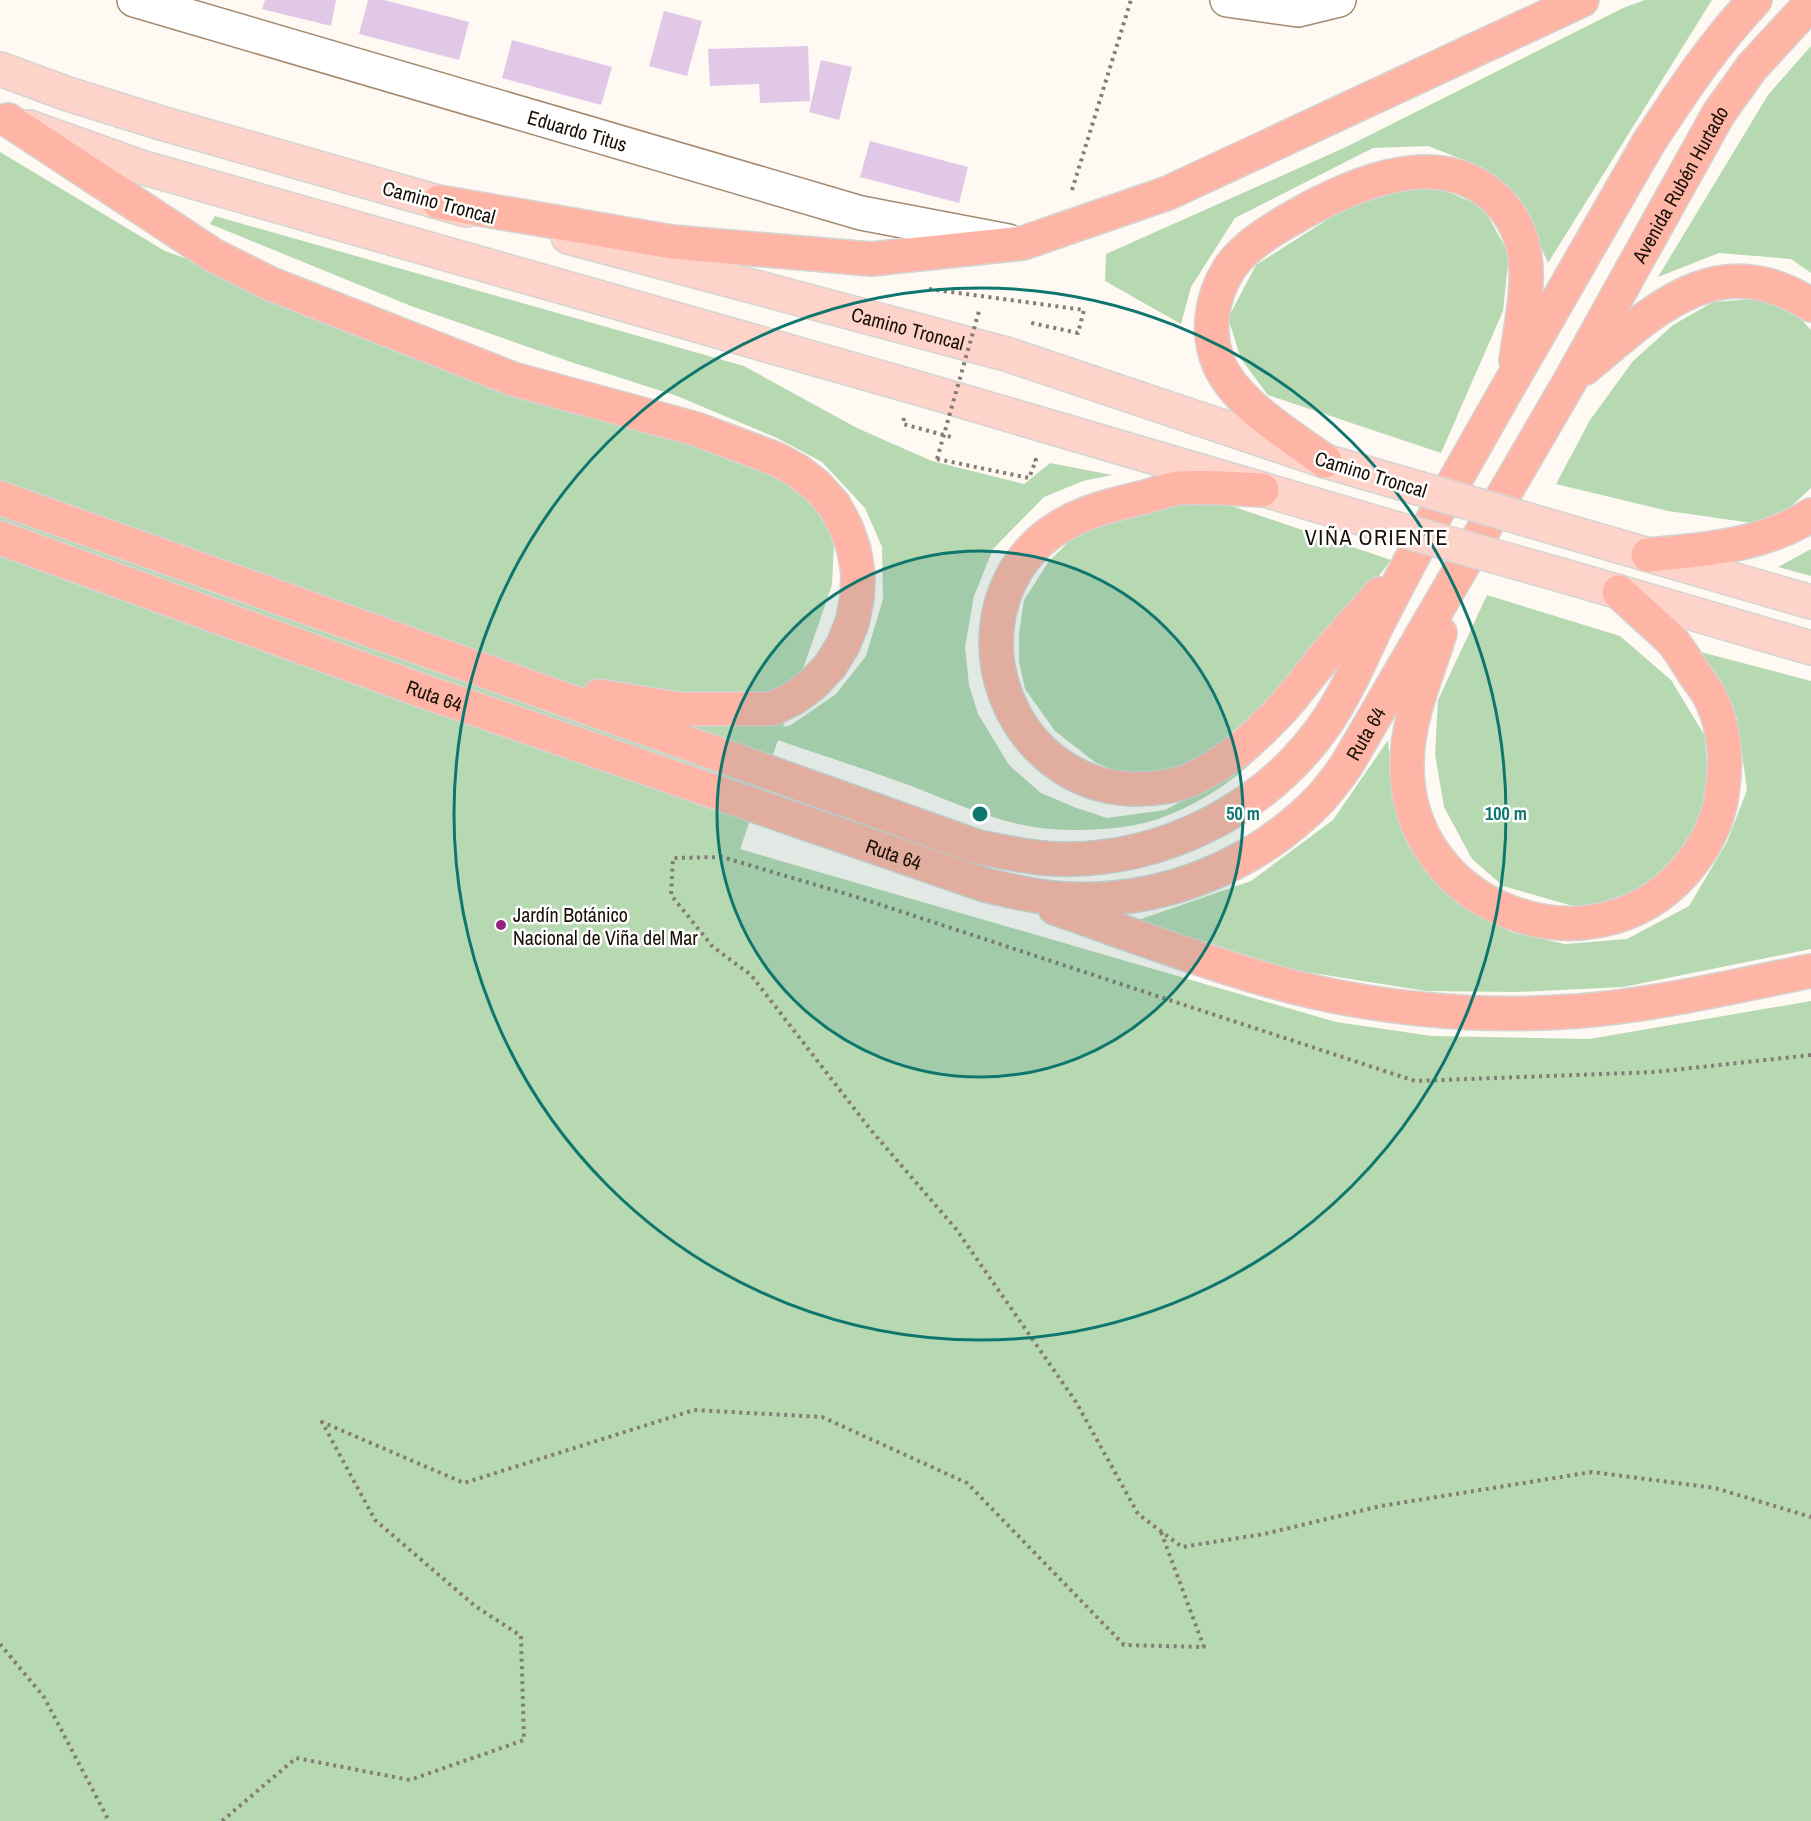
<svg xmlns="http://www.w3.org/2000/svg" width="1811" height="1821" font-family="'Archivo Narrow',sans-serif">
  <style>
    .green { fill: #b7d9b2 }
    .building { fill: #e0c8e6 }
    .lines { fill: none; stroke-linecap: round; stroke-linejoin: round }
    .street-casing { stroke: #a48a70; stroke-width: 36 }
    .primary-casing { stroke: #d6d4d2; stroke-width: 36 }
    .highway-casing { stroke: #d6d4d2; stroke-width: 36 }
    .path { stroke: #847d75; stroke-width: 4; stroke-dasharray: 3 4.5; stroke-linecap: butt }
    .street { stroke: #fff; stroke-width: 33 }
    .primary { stroke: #fed3ca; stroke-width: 33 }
    .highway { stroke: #feb5a6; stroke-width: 33 }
    .primary-bridge-casing { stroke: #d6d4d2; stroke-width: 36; stroke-linecap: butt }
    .path-bridge { stroke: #847d75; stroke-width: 4; stroke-dasharray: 3 4.5; stroke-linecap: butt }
    .primary-bridge { stroke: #fed3ca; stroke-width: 33 }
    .ring { fill: none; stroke: #0f766e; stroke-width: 3 }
    .poi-dot { fill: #96227f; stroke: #fff; stroke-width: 2 }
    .labels { text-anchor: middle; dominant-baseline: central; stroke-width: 5; stroke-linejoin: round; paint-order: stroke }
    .street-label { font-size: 20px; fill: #191006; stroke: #fff }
    .poi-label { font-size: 20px; fill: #191006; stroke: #fff; text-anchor: start }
    .quarter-label { font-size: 22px; letter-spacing: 1.5px; fill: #191006; stroke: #fff }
    .centre { fill: #0f766e; stroke: #fff; stroke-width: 3 }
    .ring-label { font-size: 18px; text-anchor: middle; font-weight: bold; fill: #0f766e; stroke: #fff; stroke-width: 5; stroke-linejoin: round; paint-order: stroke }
  </style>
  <rect width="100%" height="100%" fill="#fff9f4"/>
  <g class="green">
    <polygon points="1645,0 1712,0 1548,263 1518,196 1482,167 1428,146 1373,148 1235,218 1191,287 1181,324 1105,281 1106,254 1346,147 1623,8"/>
    <polygon points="1811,46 1811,273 1791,259 1719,253 1658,277 1768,95"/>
    <path d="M0,152L165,251L750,460L791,482L819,506L834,544L832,585L783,727L791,725L836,694L866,656L883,599L882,547L865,508L822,462L777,438L677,396L574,363L411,306L210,224L215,216L744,366L857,428L932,461L1024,484L1050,463L1112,475L1083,481L1044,497L993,549L974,596L965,647L969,685L978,714L1009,765L1041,793L1074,807L1107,818L1165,810L1211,785L1282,730C1253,769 1205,803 1158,819C1125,831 1063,833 1028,826C985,818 944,798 903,783C862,768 820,755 778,740L740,849L1336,1022L1432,1036L1589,1039L1811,1001V1821H0Z"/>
    <polygon points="1437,187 1483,207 1509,254 1503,311 1441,453 1268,395 1241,359 1228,318 1256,265 1344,209 1403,189"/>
    <polygon points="1765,298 1800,318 1811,330 1811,488 1785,512 1752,523 1668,511 1556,484 1590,420 1633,361 1673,325 1713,302"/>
    <polygon points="1217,501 1391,560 1325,648 1273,709 1189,767 1130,776 1096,763 1055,731 1025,689 1019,662 1019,633 1024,600 1049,561 1082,529 1159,504"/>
    <polygon points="1811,549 1811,576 1778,567"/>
    <polygon points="1487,595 1620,636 1671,680 1705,736 1709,800 1692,848 1650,890 1583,909 1503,886 1472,859 1444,807 1435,754 1438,700"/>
    <polygon points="1697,651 1811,681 1811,949 1623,987 1516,992 1426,991 1281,968 1135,921 1251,881 1333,820 1388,740 1393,796 1417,853 1459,901 1511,932 1565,944 1627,939 1689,906 1727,842 1747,790 1737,717"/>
  </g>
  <g class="building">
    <polygon points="265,0 336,0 331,26 262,9"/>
    <polygon points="368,0 384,0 469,22 459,60 359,34"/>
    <polygon points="664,11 702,21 687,76 649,66"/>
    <polygon points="512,40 612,67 601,105 502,78"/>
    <polygon points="808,46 810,101 760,103 759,84 710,86 708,49"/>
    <polygon points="821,60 852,67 839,120 809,112"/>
    <polygon points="870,141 968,167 959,203 860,177"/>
  </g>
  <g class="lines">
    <g class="street-casing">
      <g id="street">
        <path id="s1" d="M134,0L861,213L1008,241"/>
        <polyline points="1227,0 1298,10 1339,0"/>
      </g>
    </g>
    <g class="primary-casing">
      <g id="primary">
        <polyline points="0,69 68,94 161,123 466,210"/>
        <polyline points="29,127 141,167 928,391 1394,528"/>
        <path id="s2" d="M568,237L1006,354L1325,461L1418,488"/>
        <polyline points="1573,533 1811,602"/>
        <polyline points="1561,575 1811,648"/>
      </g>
    </g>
    <g class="highway-casing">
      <g id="highway">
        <polyline points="8,120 213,255 271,284 513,379 696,429 776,459 798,471 817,486 834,505 846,527 854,550 858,574 857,598 852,623 843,645 830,666 813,684 794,698 772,709 678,709 599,696"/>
        <polyline points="439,202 672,242 871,259 1023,243 1168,193 1582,0"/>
        <path d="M1585,368C1654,310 1718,245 1811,305"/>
        <path d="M1325,461C1291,436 1236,404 1219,364C1206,333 1211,297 1229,269C1244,246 1273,229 1296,216C1349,186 1428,150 1484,189C1501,201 1514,218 1521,239C1533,274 1521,324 1516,360"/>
        <path d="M1262,490C1235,489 1207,486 1180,488C1168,489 1156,494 1145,497C1106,506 1068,515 1038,543C950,629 1010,784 1132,789C1153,789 1179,787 1198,776C1224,763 1250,742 1270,721C1291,702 1307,677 1326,655C1343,634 1362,614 1380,594"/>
        <path d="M0,498L978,847C1004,852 1030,858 1057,859C1161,862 1266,810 1326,723C1346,694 1360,661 1375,629C1396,588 1417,547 1440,507C1509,385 1579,263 1649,142C1682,92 1714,43 1755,0"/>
        <path id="s3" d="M0,538L426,692L985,885C1012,891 1038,898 1066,899C1161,904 1255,867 1321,798C1330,788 1338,777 1346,766L1570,381L1719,113L1752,67L1811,3"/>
        <path d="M1648,555C1703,550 1763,546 1811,515"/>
        <path d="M1440,633C1427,675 1407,719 1407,764C1405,908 1590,979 1685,871C1704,849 1718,823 1722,794C1727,762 1725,727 1710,697C1706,689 1700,682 1695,675C1688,664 1681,651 1672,641C1655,624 1636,608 1619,592"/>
        <path d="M1055,908C1124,932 1192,958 1261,978C1362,1008 1474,1019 1579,1011C1657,1005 1734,986 1811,971"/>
      </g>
    </g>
    <g class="path">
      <polyline points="1072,190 1131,0"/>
      <polyline points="929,289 1084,310 1078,333 1027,322"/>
      <polyline points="904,418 903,424 951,437"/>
      <polyline points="937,459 1029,478 1036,460 1033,459"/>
      <polyline points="1811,1055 1655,1072 1415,1081 860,898 722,857 673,858 671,895 713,947 751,975 870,1129 956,1229 1076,1402 1138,1514 1182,1547 1264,1534 1381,1506 1592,1472 1715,1488 1811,1517"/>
      <polyline points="0,1644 44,1697 109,1821"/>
      <polyline points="222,1821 296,1758 410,1780 524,1740 521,1636 475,1606 375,1520 322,1422 464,1483 694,1410 822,1417 967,1483 1124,1645 1204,1647 1161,1532"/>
    </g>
    <use href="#street" class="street"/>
    <use href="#primary" class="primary"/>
    <use href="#highway" class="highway"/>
    <g class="primary-bridge-casing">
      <g id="primary-bridge">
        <polyline points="1418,488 1573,533"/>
        <polyline points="1394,528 1561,575"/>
      </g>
    </g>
    <polyline class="path-bridge" points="937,459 979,311"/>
    <use href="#primary-bridge" class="primary-bridge"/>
  </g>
  <circle cx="980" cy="814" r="263" fill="#0f766e" fill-opacity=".12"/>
  <g class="ring">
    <circle cx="980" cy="814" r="263"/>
    <circle cx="980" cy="814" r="526"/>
  </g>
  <circle class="poi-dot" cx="501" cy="925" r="6"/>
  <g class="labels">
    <g class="street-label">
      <text stroke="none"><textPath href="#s1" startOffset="462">Eduardo Titus</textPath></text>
      <text stroke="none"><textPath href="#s3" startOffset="2121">Avenida Rubén Hurtado</textPath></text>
      <text transform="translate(439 202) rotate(15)">Camino Troncal</text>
      <text stroke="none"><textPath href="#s2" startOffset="352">Camino Troncal</textPath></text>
      <text transform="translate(1371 474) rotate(17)">Camino Troncal</text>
      <text stroke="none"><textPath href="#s3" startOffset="462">Ruta 64</textPath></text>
      <text stroke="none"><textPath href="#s3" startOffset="1488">Ruta 64</textPath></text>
      <text stroke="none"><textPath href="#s3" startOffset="948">Ruta 64</textPath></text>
    </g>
    <g class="poi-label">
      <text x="513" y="914">Jardín Botánico<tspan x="513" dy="23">Nacional de Viña del Mar</tspan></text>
    </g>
    <g class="quarter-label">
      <text x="1377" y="537">VIÑA ORIENTE</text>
    </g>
  </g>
  <circle cx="980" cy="814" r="9" class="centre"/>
  <g class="ring-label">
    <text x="1243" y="820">50 m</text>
    <text x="1506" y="820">100 m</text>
  </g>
</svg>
